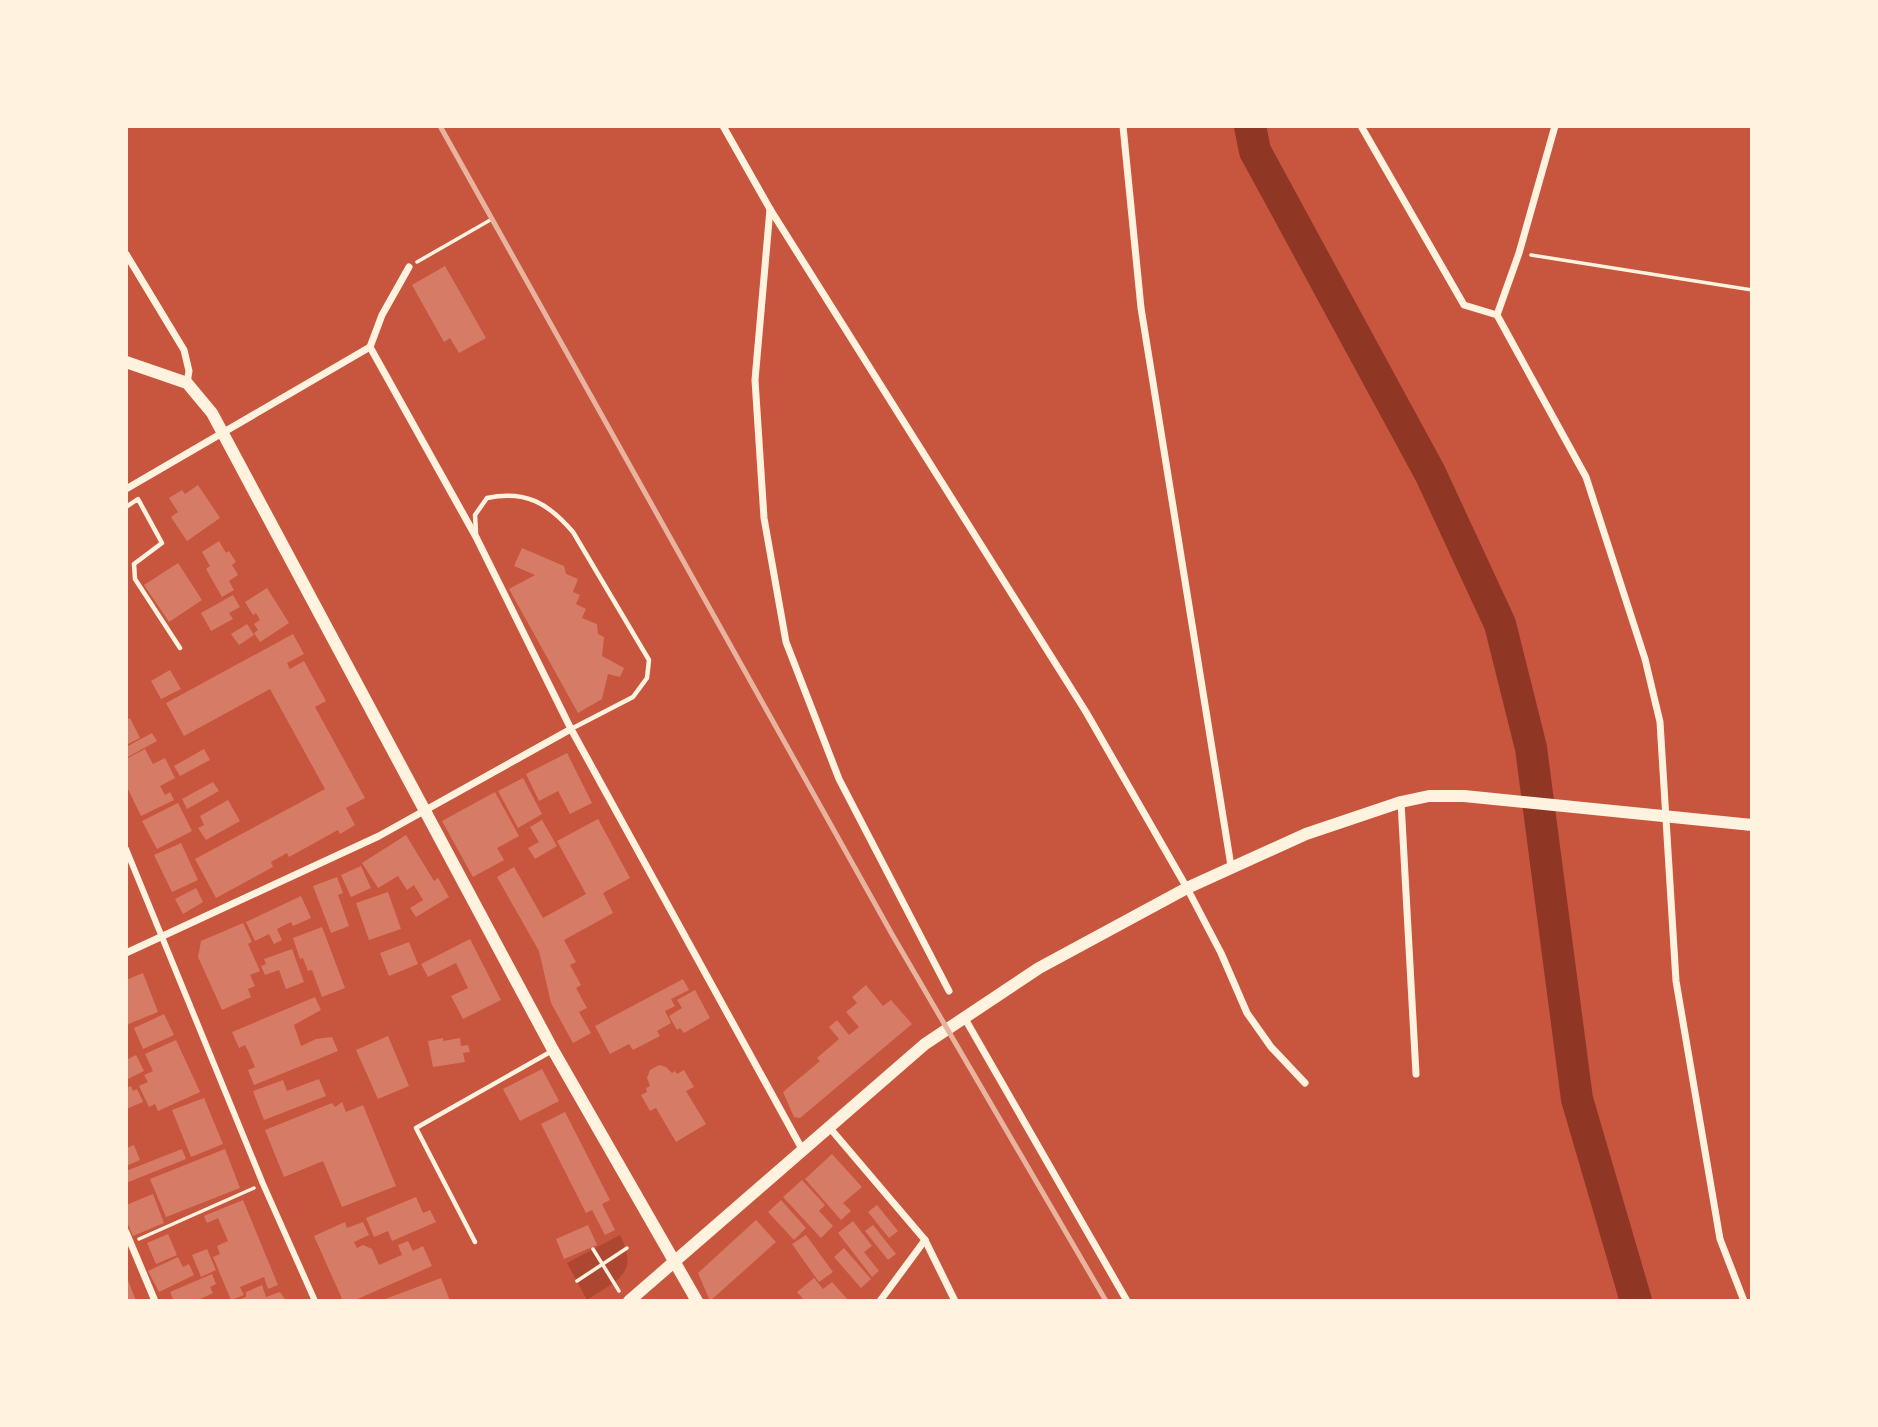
<svg xmlns="http://www.w3.org/2000/svg" width="1878" height="1427" font-family="Roboto,sans-serif">
  <style>
    .green { fill: #ae4732 }
    .lines { fill: none; stroke-linecap: round; stroke-linejoin: round }
    .river { stroke: #8f3625; stroke-width: 32 }
    .building { fill: #d67c66 }
    .path { stroke: #fff3e0; stroke-width: 3.5 }
    .service { stroke: #fff3e0; stroke-width: 4.5 }
    .pedestrian { stroke: #fff3e0; stroke-width: 6 }
    .minor { stroke: #fff3e0; stroke-width: 7 }
    .secondary { stroke: #fff3e0; stroke-width: 12 }
    .rail { stroke: #e9b49f; stroke-width: 5 }
  </style>
  <rect width="100%" height="100%" fill="#c8553d"/>
  <path class="green" d="M620,1235C640,1274 617,1280 587,1300L567,1263Z"/>
  <g class="lines">
    <polyline class="river" points="1250,126 1255,151 1430,473 1500,624 1531,748 1577,1099 1636,1301"/>
  </g>
  <g class="building">
    <polygon points="445,266 486,338 459,353 450,338 444,342 412,285"/>
    <polygon points="198,485 220,518 187,541 171,517 178,512 169,498 182,490 185,494"/>
    <polygon points="219,541 226,553 229,551 236,562 232,565 238,575 229,581 234,590 222,597 206,569 210,566 202,552"/>
    <polygon points="522,548 564,566 566,574 578,579 573,592 580,595 576,604 586,609 582,618 597,624 598,634 604,637 602,656 624,668 620,677 608,674 602,699 578,713 509,589 535,575 514,566"/>
    <polygon points="178,563 202,600 169,622 144,585"/>
    <polygon points="267,588 289,623 260,642 254,633 258,630 254,624 260,620 256,613 253,615 245,602"/>
    <polygon points="233,595 240,607 229,613 233,619 211,631 201,613"/>
    <polygon points="247,624 254,635 239,645 231,634"/>
    <polygon points="293,634 304,654 287,663 290,669 304,661 326,701 315,707 365,798 346,808 355,825 340,834 338,830 289,857 287,853 271,862 273,867 216,898 195,859 325,789 270,689 184,736 166,703"/>
    <polygon points="170,670 181,689 161,699 151,681"/>
    <polygon points="130,718 140,738 126,745 126,720"/>
    <polygon points="152,733 157,741 126,758 126,747"/>
    <polygon points="145,749 153,764 165,758 175,778 160,786 165,795 170,792 174,800 141,816 126,785 126,759"/>
    <polygon points="204,749 210,760 180,776 174,766"/>
    <polygon points="567,753 592,803 570,814 558,791 539,801 526,774"/>
    <polygon points="523,778 542,814 518,828 498,791"/>
    <polygon points="213,782 219,791 187,809 182,799"/>
    <polygon points="495,792 519,836 497,848 504,860 473,877 442,821"/>
    <polygon points="228,800 240,821 206,840 198,828 204,825 200,816"/>
    <polygon points="178,803 192,831 157,849 142,821"/>
    <polygon points="598,819 630,878 603,893 613,913 564,940 576,962 570,965 581,985 576,988 587,1008 579,1012 591,1033 573,1043 551,1003 539,951 497,877 514,867 543,918 586,894 557,841"/>
    <polygon points="542,820 557,846 535,859 528,848 539,842 530,827"/>
    <polygon points="406,835 434,881 438,878 449,897 416,917 410,908 423,900 414,885 407,890 398,876 378,888 362,863"/>
    <polygon points="181,843 198,880 172,892 154,855"/>
    <polygon points="361,866 371,888 351,897 341,875"/>
    <polygon points="337,877 343,893 338,895 349,926 331,933 313,886"/>
    <polygon points="196,888 203,902 183,914 175,899"/>
    <polygon points="388,892 401,929 369,940 356,903"/>
    <polygon points="301,896 311,918 293,926 291,922 277,929 282,940 274,944 269,934 255,941 246,922"/>
    <polygon points="243,923 252,942 248,944 260,971 250,975 255,986 248,989 251,997 222,1010 198,957 201,941"/>
    <polygon points="322,927 345,988 322,997 312,970 308,971 303,958 300,959 293,938"/>
    <polygon points="470,939 501,1000 463,1019 451,996 468,988 456,963 428,977 421,964"/>
    <polygon points="409,942 418,964 389,976 380,953"/>
    <polygon points="292,949 304,982 286,989 279,970 265,975 261,966 266,964 264,959"/>
    <polygon points="143,973 158,1012 126,1025 126,980"/>
    <polygon points="683,979 689,990 671,999 675,1006 665,1011 671,1023 657,1031 660,1036 633,1050 629,1044 610,1054 595,1026"/>
    <polygon points="866,985 883,1006 891,1000 912,1024 800,1118 794,1117 783,1092 820,1061 817,1058 839,1039 829,1027 837,1020 849,1035 859,1027 846,1012 857,1003 852,997"/>
    <polygon points="695,990 710,1018 684,1033 680,1028 677,1030 669,1016 682,1008 677,1000"/>
    <polygon points="315,997 321,1010 294,1025 301,1046 316,1039 332,1037 338,1051 254,1085 248,1070 255,1067 248,1051 245,1045 239,1048 232,1032"/>
    <polygon points="164,1014 174,1035 143,1049 134,1028"/>
    <polygon points="388,1036 409,1086 378,1099 356,1050"/>
    <polygon points="443,1038 443,1041 460,1038 461,1046 468,1045 470,1052 463,1053 465,1062 433,1067 428,1041"/>
    <polygon points="176,1040 200,1092 158,1111 155,1104 149,1107 139,1086 148,1082 144,1075 153,1071 145,1054"/>
    <polygon points="136,1055 144,1071 126,1080 126,1060"/>
    <polygon points="659,1065 666,1067 672,1073 675,1071 677,1074 684,1070 694,1087 686,1091 706,1124 676,1142 656,1108 650,1111 641,1095 647,1092 646,1088 650,1086 647,1078 650,1070"/>
    <polygon points="542,1069 559,1101 520,1121 503,1089"/>
    <polygon points="319,1079 326,1096 264,1120 253,1091 283,1080 287,1091"/>
    <polygon points="131,1086 133,1091 137,1089 143,1102 126,1109 126,1088"/>
    <polygon points="204,1098 223,1144 191,1157 172,1110"/>
    <polygon points="342,1102 346,1112 363,1105 396,1186 342,1207 323,1161 284,1177 265,1130 332,1103 335,1107"/>
    <polygon points="565,1112 610,1200 602,1204 615,1230 605,1235 592,1210 586,1213 541,1124"/>
    <polygon points="134,1145 140,1160 126,1166 126,1148"/>
    <polygon points="182,1149 186,1159 126,1183 126,1171"/>
    <polygon points="225,1149 240,1188 166,1217 150,1179"/>
    <polygon points="832,1154 862,1187 843,1203 851,1211 841,1220 805,1179"/>
    <polygon points="802,1180 825,1205 819,1211 833,1226 821,1238 783,1197"/>
    <polygon points="153,1194 164,1223 133,1236 126,1220 126,1205"/>
    <polygon points="416,1197 423,1213 430,1210 436,1222 392,1241 388,1231 374,1237 366,1218"/>
    <polygon points="243,1200 278,1285 268,1289 264,1277 240,1287 244,1295 231,1300 213,1257 220,1254 217,1246 228,1241 218,1218 207,1223 204,1216"/>
    <polygon points="781,1200 806,1228 794,1240 768,1212"/>
    <polygon points="877,1205 898,1231 889,1238 868,1212"/>
    <polygon points="756,1220 776,1242 710,1301 698,1273"/>
    <polygon points="853,1221 872,1246 864,1252 879,1271 872,1277 838,1233"/>
    <polygon points="345,1222 347,1228 363,1222 369,1235 354,1242 357,1248 363,1245 372,1249 379,1265 402,1255 398,1245 408,1241 413,1251 423,1246 432,1266 353,1301 343,1301 314,1236"/>
    <polygon points="588,1225 597,1245 564,1259 556,1239"/>
    <polygon points="873,1225 896,1254 888,1260 865,1231"/>
    <polygon points="168,1234 177,1255 156,1264 147,1243"/>
    <polygon points="806,1235 833,1272 819,1282 792,1244"/>
    <polygon points="844,1248 871,1279 861,1288 834,1257"/>
    <polygon points="207,1249 216,1270 201,1277 192,1255"/>
    <polygon points="178,1257 183,1267 189,1264 194,1275 159,1292 148,1271"/>
    <polygon points="212,1274 216,1284 210,1287 213,1293 196,1301 174,1301 170,1292"/>
    <polygon points="126,1275 136,1301 126,1301"/>
    <polygon points="441,1278 450,1301 380,1301"/>
    <polygon points="814,1278 823,1289 832,1282 849,1301 805,1301 797,1292"/>
    <polygon points="262,1285 266,1297 280,1292 286,1301 235,1301 246,1297 246,1292"/>
  </g>
  <g class="lines">
    <g class="path">
      <polyline points="1531,255 1752,290"/>
      <polyline points="417,262 492,219"/>
      <polyline points="139,1239 254,1188"/>
      <polyline points="593,1249 619,1291"/>
      <polyline points="577,1281 627,1248"/>
    </g>
    <g class="service">
      <polyline points="126,507 138,499 162,543 134,564 135,579 180,648"/>
      <path d="M476,533L475,515L487,498C526,490 548,503 573,532L649,660L647,678L633,697L571,729"/>
      <polyline points="475,1242 416,1128 552,1051"/>
    </g>
    <polyline class="pedestrian" points="126,849 263,1184 315,1301"/>
    <g class="minor">
      <polyline points="723,126 770,209 1086,712 1187,888 1221,953 1247,1013 1271,1047 1305,1083"/>
      <polyline points="1123,126 1141,308 1231,866"/>
      <polyline points="1361,126 1464,305 1497,315"/>
      <polyline points="1555,126 1519,253 1497,315 1586,477 1645,659 1660,722 1676,981 1720,1239 1744,1301"/>
      <polyline points="770,209 755,380 764,518 786,642 839,779 949,991"/>
      <polyline points="126,254 184,350 189,371 187,383"/>
      <polyline points="409,267 382,315 370,347 476,537 571,729 802,1149"/>
      <polyline points="126,489 370,347"/>
      <polyline points="1401,802 1416,1074"/>
      <polyline points="126,953 379,836 571,729"/>
      <polyline points="964,1017 1127,1301"/>
      <polyline points="829,1127 925,1240 955,1301"/>
      <polyline points="126,1232 155,1301"/>
      <polyline points="880,1301 925,1240"/>
    </g>
    <g class="secondary">
      <polyline points="126,362 187,383 212,413 553,1050 697,1301"/>
      <polyline points="629,1301 925,1044 1039,968 1187,888 1306,834 1401,802 1429,796 1464,796 1752,825"/>
    </g>
    <polyline class="rail" points="440,126 893,936 1106,1301"/>
  </g>
  <rect width="1878" height="1427" fill="none" stroke="#fff3e0" stroke-width="256"/>
</svg>
